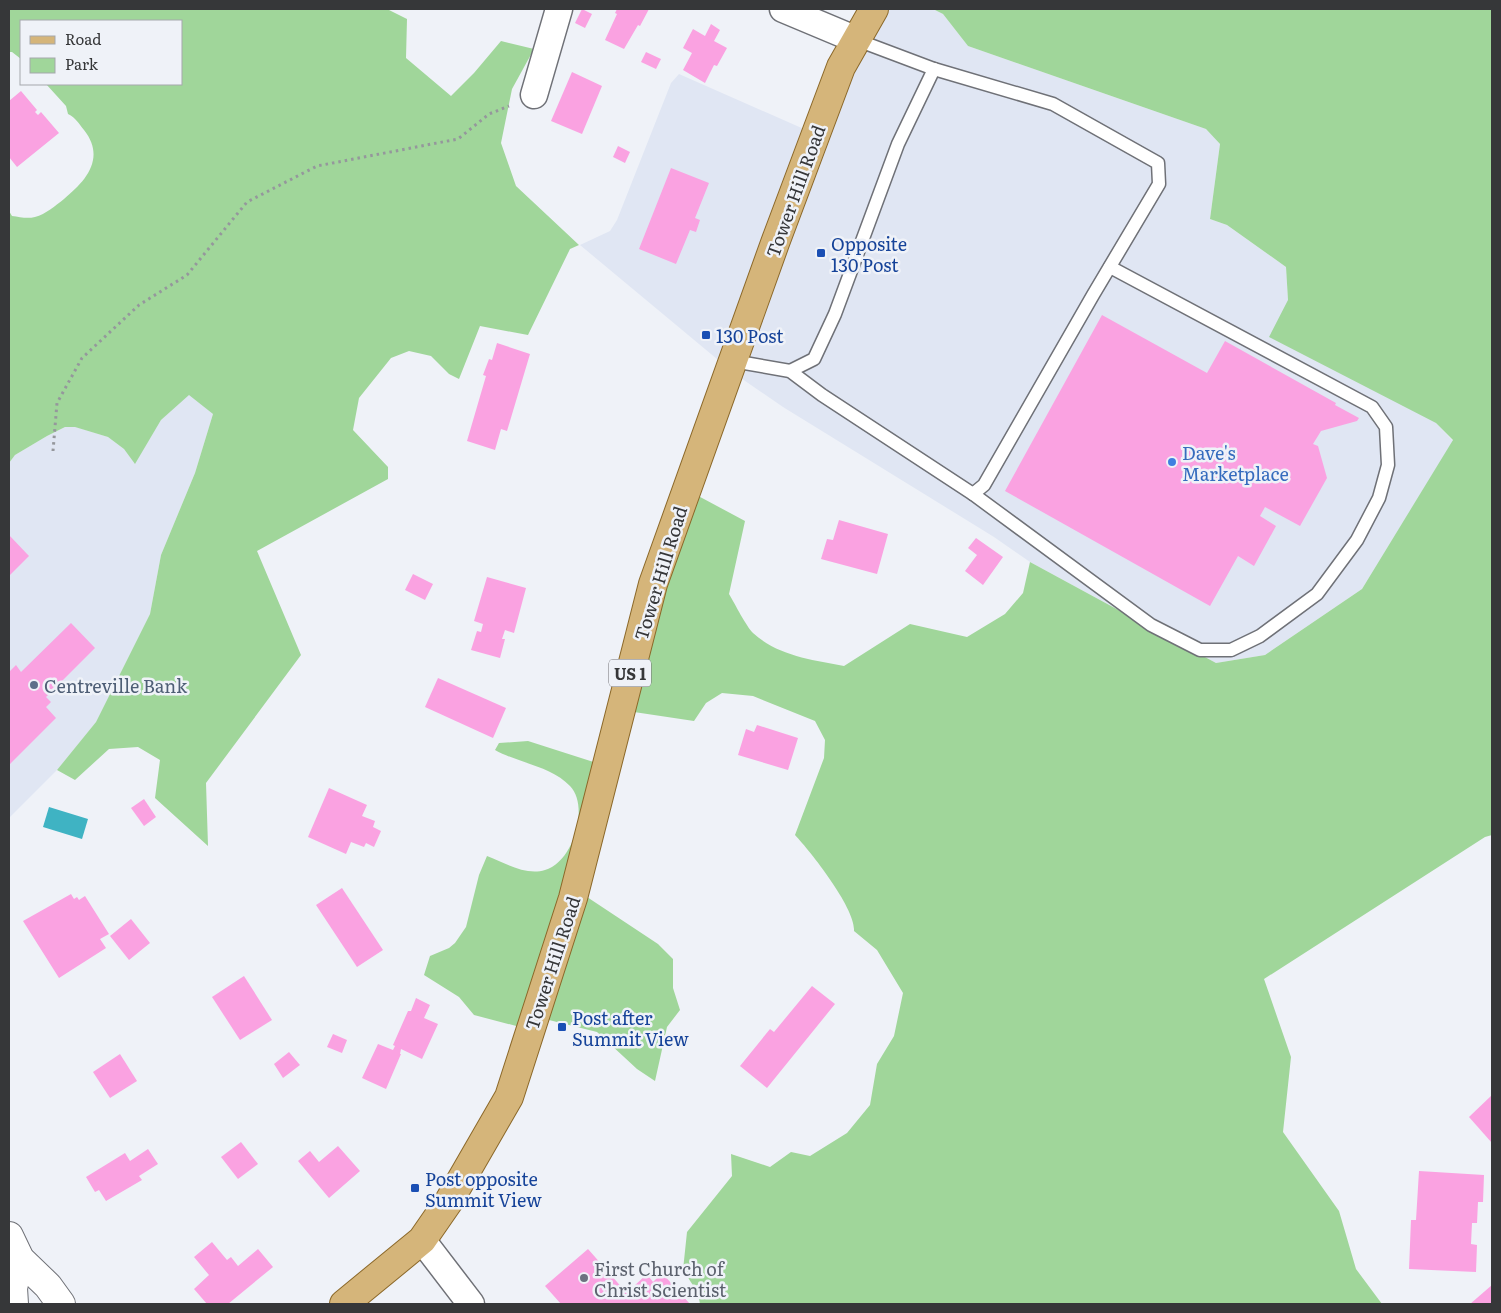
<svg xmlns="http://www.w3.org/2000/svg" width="1501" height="1313" font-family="Literata,serif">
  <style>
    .built { fill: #e0e6f3 }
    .green { fill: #a0d69a }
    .water { fill: #3fb3c3 }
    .building { fill: #faa2e1 }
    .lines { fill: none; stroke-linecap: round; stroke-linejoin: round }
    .service-casing { stroke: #6f7177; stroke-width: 15 }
    .minor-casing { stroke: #6f7177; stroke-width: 29 }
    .secondary-casing { stroke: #6f7177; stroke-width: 30 }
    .primary-casing { stroke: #8b6829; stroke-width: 30 }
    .path { stroke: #95979c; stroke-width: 3; stroke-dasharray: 2.5 4; stroke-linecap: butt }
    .service { stroke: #fff; stroke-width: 12 }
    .minor { stroke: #fff; stroke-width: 26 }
    .secondary { stroke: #fff; stroke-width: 28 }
    .primary { stroke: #d5b57a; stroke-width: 28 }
    .transit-dot { fill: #1a4fb4; stroke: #eff2f8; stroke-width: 2 }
    .shop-dot { fill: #3f7fe0; stroke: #eff2f8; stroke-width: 2 }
    .service-dot { fill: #5c6f8a; stroke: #eff2f8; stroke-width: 2 }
    .worship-dot { fill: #6b7280; stroke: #eff2f8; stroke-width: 2 }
    .labels { text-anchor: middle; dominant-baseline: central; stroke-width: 5; stroke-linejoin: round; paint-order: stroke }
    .shield { fill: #eff2f8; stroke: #6e6f72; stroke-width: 1 }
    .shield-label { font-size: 16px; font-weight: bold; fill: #363739 }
    .street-label { font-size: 18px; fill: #363739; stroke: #eff2f8 }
    .transit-label { font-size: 18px; fill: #164399; stroke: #eff2f8; text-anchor: start }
    .shop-label { font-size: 18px; fill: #366cbe; stroke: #eff2f8; text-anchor: start }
    .service-label { font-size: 18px; fill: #4e5e75; stroke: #eff2f8; text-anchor: start }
    .worship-label { font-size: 18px; fill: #5b616d; stroke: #eff2f8; text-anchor: start }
  </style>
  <rect width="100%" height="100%" fill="#eff2f8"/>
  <g class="built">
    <polygon points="876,9 933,9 943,14 968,46 1206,129 1220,144 1210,219 1227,225 1286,267 1288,300 1436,423 1453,441 1362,589 1265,655 1216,663 1030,562 994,537 783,407 735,374 580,245 610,231 617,220 671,83 679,74 813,133"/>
    <polygon points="189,394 213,414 195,473 161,555 150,614 96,722 57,770 9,818 9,463 15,455 47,436 65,427 76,427 108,437 124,449 135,463 161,420"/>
  </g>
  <g class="green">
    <path d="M9,9H387L407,19L406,58L451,96L474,73L501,41L534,49L512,89L501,143L516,186L579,245L570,249L528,335L480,326L459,379L449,374L431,356L409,351L391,358L359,398L353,430L388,467V479L257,551L301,655L206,783L208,846L155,798L160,760L138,747L109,749L75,780L57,770L96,722L150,614L161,555L195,473L213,414L189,395L161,420L135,464L124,449L108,437L75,427H65L47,436L15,455L9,463V211L12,216C20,217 27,219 35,217C46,214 55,206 64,199C86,181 106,158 84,130C79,124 76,118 68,114L66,106L46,84H181V21H21V59L12,52H9Z"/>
    <path d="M933,9H1492V835L1485,837L1264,979L1291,1057L1283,1132L1339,1211L1356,1269L1382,1304H700L698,1293L683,1270L687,1232L732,1176L731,1154L770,1167L791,1152L810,1156L847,1133L870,1105L877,1064L894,1036L903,993L877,950L854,931C856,909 811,852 795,835L824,758L825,740L815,721L753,696L722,693L706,703L694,721L634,712L689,491L745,521L729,594C735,604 746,626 753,633C778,656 813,660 844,666L910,624L967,637L1005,614L1023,593L1030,562L1216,663L1265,655L1362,589L1453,440L1436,423L1269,337L1288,300L1286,267L1227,225L1210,219L1220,144L1206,129L968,46L943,14Z"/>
    <path d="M528,741L606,766L584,895L658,944L673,959V988L680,1010L667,1027L655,1081L637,1069L597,1032L545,1019L520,1027L474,1015L459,997L424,975L430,956L449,948L455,943L466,927L479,875L487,856C505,863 526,876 545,870C573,862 590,807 570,786C551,766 518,763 495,750L499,743Z"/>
  </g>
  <polygon class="water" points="49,807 88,819 82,839 43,827"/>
  <g class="building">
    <polygon points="582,9 592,14 585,28 575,23"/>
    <polygon points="617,9 649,9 640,26 638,25 624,49 605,40 617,14 615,13"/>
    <polygon points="711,24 720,30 714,41 727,48 717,66 714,65 705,83 683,70 692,53 683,48 693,29 705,36"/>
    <polygon points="646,52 661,59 656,69 641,62"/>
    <polygon points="572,72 602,86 582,134 551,121"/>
    <polygon points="21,91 37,110 35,112 38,115 41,112 59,133 17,167 9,157 9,101"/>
    <polygon points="618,146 630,152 625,163 613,157"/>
    <polygon points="671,168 709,183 695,218 700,220 696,232 690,230 676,264 639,249"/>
    <polygon points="1102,315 1207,373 1225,341 1336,403 1335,405 1359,418 1357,421 1321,431 1313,444 1318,446 1327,478 1300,526 1265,507 1260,516 1276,526 1254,566 1238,556 1210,606 1005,491"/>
    <polygon points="497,343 530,354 507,431 501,429 495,450 467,441 486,376 483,375 489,359 492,360"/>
    <polygon points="839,520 888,534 877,574 821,559 827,539 833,540"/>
    <polygon points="9,535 29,556 9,576"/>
    <polygon points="976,538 1003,557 983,585 965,571 977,555 968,548"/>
    <polygon points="413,574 433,584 425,600 405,590"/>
    <polygon points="487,577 526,588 514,633 505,630 502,639 505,639 500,658 471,650 477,631 481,632 483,624 474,621"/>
    <polygon points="71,623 95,648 46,697 51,702 46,707 56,718 9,765 9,672 16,665 21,672"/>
    <polygon points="438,678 506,708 493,738 425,707"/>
    <polygon points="757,725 798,738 788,770 738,755 746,729 754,732"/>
    <polygon points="329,788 367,805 362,816 375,821 373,827 381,831 374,847 366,843 364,847 351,842 346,854 308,837"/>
    <polygon points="144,799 156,817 144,826 131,808"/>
    <polygon points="342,888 383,950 357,967 316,905"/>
    <polygon points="71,894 74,899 77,897 79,900 85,896 109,934 100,939 106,948 59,978 23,921"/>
    <polygon points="131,919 150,943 129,960 110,936"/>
    <polygon points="244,976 272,1020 240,1040 212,997"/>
    <polygon points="812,986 835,1004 767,1088 740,1066 770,1029 774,1032"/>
    <polygon points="416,998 430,1005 424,1018 438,1024 422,1059 401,1049 400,1054 401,1054 386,1089 362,1078 378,1044 393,1050 395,1046 393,1045 408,1011 411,1011"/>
    <polygon points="333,1034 347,1040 342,1053 327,1047"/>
    <polygon points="289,1052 300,1065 283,1078 274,1064"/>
    <polygon points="120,1054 137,1081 110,1098 93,1072"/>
    <polygon points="1492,1095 1492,1143 1469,1117"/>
    <polygon points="241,1142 258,1164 238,1179 221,1157"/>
    <polygon points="338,1146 360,1171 329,1198 298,1161 310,1151 319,1162"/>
    <polygon points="148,1149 158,1164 139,1176 142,1180 106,1201 99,1190 95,1192 86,1177 125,1153 130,1161"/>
    <polygon points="1419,1171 1484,1175 1483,1202 1478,1202 1477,1223 1472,1223 1471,1244 1477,1245 1476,1272 1409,1269 1411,1220 1416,1220"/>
    <polygon points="212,1242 227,1260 231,1257 238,1266 258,1249 273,1267 228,1304 207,1304 194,1289 209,1275 194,1257"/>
    <polygon points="588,1249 632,1299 639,1293 633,1287 647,1274 653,1282 662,1273 690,1304 561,1304 545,1286"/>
    <polygon points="1492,1285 1492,1304 1470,1304"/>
  </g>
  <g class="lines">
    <g class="service-casing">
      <g id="service">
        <polyline points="857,40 934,69 1053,104 1158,163 1159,184 1093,295 984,485 973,494"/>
        <polyline points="733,361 790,371 822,395 973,494 1151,625 1200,650 1231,650 1260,636 1317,594 1357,540 1379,498 1388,465 1386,427 1372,407 1110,267"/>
        <polyline points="790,371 814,359 835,314 898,144 934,69"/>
      </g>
    </g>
    <g class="minor-casing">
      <g id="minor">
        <polyline points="783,9 857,40"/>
        <polyline points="534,95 559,9"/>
        <polyline points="422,1240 471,1304"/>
      </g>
    </g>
    <g class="secondary-casing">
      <g id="secondary">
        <polyline points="9,1236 20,1259 48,1286 61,1304"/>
        <polyline points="14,1304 13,1288 20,1259"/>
      </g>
    </g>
    <g class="primary-casing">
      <polyline id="primary" points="344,1304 422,1240 449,1201 509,1097 573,898 653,584 775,243 841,67 874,9"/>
    </g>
    <polyline class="path" points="53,451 57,403 82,358 139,305 187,275 247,202 317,166 458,139 489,114 509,106"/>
    <use href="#service" class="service"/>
    <use href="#minor" class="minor"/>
    <use href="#secondary" class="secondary"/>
    <use href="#primary" class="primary"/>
  </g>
  <g class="transit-dot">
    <rect x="816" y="248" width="10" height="10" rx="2.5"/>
    <rect x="701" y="330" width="10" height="10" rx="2.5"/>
    <rect x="557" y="1022" width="10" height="10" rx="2.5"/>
    <rect x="410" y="1183" width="10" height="10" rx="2.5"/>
  </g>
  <circle class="shop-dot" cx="1172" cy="462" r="5"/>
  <circle class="service-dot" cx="34" cy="685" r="5"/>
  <circle class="worship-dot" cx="584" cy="1278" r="5"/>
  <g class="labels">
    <rect class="shield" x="609" y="659.5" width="42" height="27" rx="4"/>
    <g class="shield-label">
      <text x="630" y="673">US 1</text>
    </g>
    <g class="street-label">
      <text transform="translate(795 191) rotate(-70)">Tower Hill Road</text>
      <text transform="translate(660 573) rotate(-73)">Tower Hill Road</text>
      <text transform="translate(552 963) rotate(-72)">Tower Hill Road</text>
    </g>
    <g class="transit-label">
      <text x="831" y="243">Opposite<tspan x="831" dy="21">130 Post</tspan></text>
      <text x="716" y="335">130 Post</text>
      <text x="572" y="1017">Post after<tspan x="572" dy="21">Summit View</tspan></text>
      <text x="425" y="1178">Post opposite<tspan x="425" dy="21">Summit View</tspan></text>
    </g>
    <g class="shop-label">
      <text x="1182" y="452">Dave's<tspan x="1182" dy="21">Marketplace</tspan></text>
    </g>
    <g class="service-label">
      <text x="44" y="685">Centreville Bank</text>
    </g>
    <g class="worship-label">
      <text x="594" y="1268">First Church of<tspan x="594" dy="21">Christ Scientist</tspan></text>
    </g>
  </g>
  <rect width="1501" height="1313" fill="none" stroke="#363739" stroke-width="20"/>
  <rect x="20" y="20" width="162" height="65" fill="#eff2f8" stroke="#a5a7ac"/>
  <rect x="30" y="36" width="25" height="8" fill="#d5b57a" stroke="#a5a7ac"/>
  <text x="65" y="45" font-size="15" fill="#363739">Road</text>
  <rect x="30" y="58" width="25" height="15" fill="#a0d69a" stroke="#a5a7ac"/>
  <text x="65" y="70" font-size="15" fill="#363739">Park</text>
</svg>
